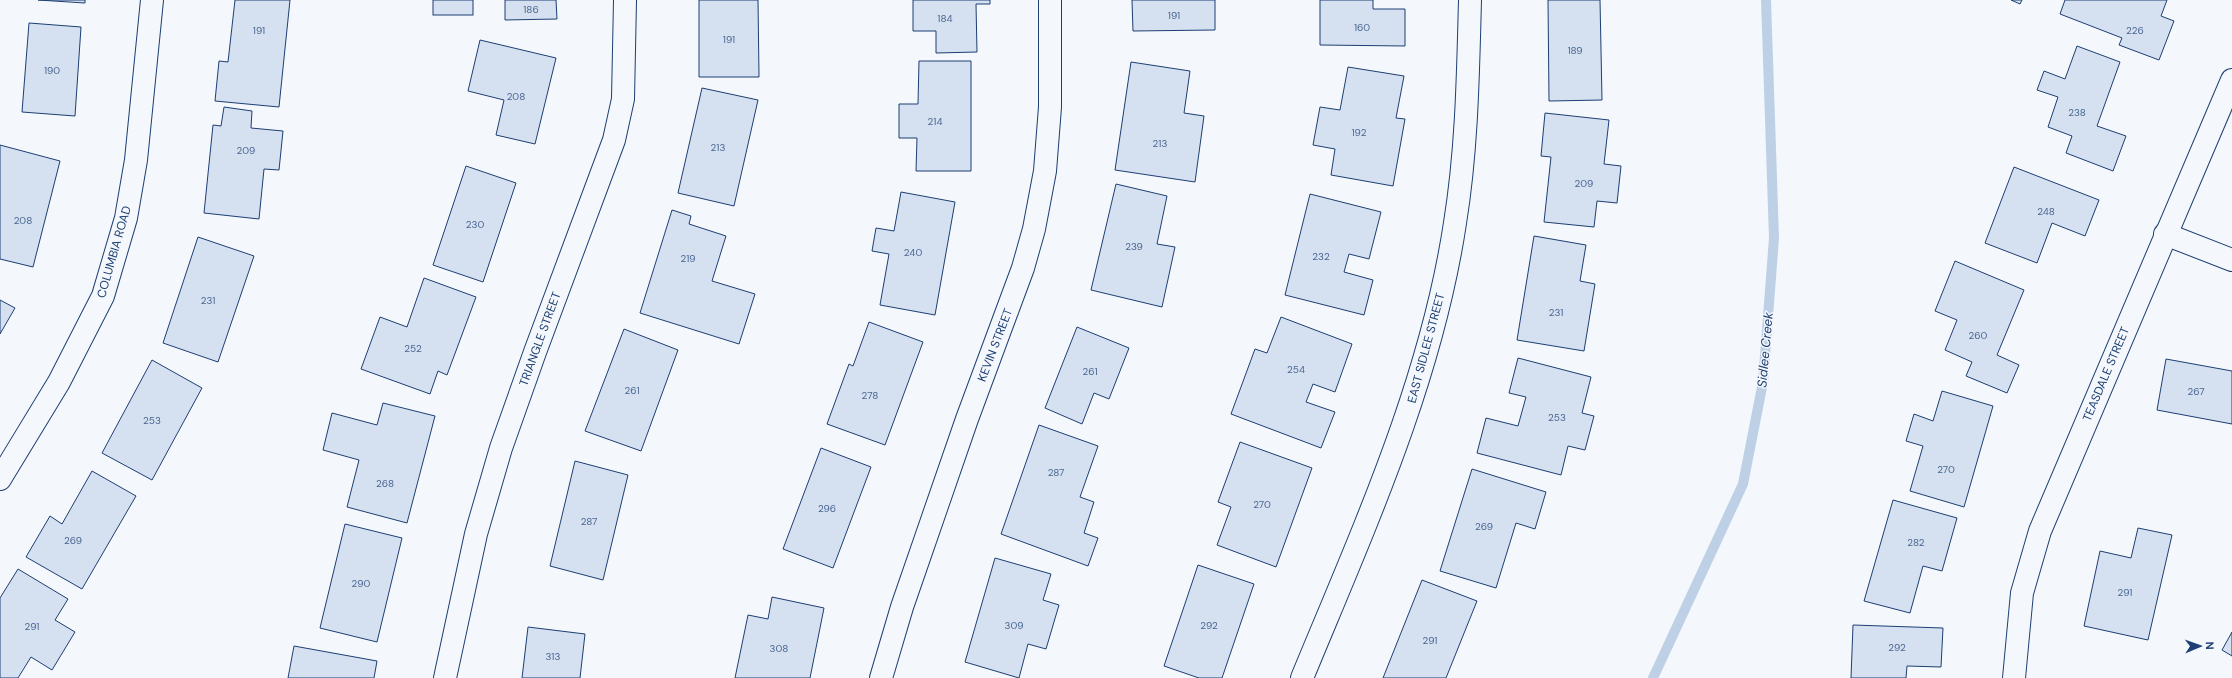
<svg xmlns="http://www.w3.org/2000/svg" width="2232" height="678" font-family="'DM Sans',sans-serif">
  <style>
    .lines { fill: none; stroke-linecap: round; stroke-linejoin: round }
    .stream { stroke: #bed0e5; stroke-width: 10 }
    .building { fill: #d5e0f0; stroke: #1d3f73 }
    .minor-casing { stroke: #1d3f73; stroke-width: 24 }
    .minor { stroke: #f4f7fb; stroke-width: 22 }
    .labels { text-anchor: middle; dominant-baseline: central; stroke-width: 3; stroke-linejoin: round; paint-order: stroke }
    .number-label { font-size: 10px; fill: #4b6792 }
    .street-label { font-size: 12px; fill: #1d3f73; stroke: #f4f7fb }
    .water-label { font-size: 13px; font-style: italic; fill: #1d3f73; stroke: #f4f7fb }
  </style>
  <rect width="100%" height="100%" fill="#f4f7fb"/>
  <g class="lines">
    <polyline class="stream" points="1653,678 1743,484 1763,382 1774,238 1766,0"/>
  </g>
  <g class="building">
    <polygon points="38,0 85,0 85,3"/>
    <polygon points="235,0 290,0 279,107 215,101 219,61 228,62"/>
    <rect x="433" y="0" width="40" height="15"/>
    <polygon points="505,0 556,0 557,19 505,20"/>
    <polygon points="699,0 758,0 759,77 699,77"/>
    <polygon points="913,0 990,0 990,4 976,4 977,52 936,53 936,31 913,31"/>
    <polygon points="1132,0 1215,0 1215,30 1133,31"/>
    <polygon points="1320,0 1373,0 1373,9 1405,9 1405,46 1320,45"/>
    <polygon points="1548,0 1600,0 1602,100 1549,101"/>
    <polygon points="2011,0 2022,0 2020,4"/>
    <polygon points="2065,0 2167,0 2161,16 2174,21 2159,60 2119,45 2122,38 2060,14"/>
    <polygon points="29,23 81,27 75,116 22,112"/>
    <polygon points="480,40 556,58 535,144 496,135 504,100 468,91"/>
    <polygon points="2077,46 2120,62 2097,126 2126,136 2113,171 2066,153 2072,136 2048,127 2058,97 2037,90 2044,71 2065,79"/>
    <polygon points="919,61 971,61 971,171 916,171 917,138 899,138 899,104 918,104"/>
    <polygon points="1131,62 1190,71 1184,113 1204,116 1195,182 1115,170"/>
    <polygon points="1348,67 1404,76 1396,118 1405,119 1393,186 1331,175 1335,149 1313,145 1320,107 1340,110"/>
    <polygon points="702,88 758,100 734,206 678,193"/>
    <polygon points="224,107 252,111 251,128 283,131 279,170 264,169 259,219 204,213 213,125 221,126"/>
    <polygon points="1545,113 1609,120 1604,164 1621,166 1617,203 1597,201 1594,227 1544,222 1551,157 1541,156"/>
    <polygon points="0,145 60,161 33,267 0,259"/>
    <polygon points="466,166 516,183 483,282 433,265"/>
    <polygon points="2014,167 2099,200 2085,236 2052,223 2037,263 1985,243"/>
    <polygon points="1116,184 1167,196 1157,244 1175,247 1162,307 1091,290"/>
    <polygon points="901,192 955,202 935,315 880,305 889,254 872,251 876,228 894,231"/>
    <polygon points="1310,194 1381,212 1369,259 1349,254 1344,272 1373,280 1364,315 1285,295"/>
    <polygon points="672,210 691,216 689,224 726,236 712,281 755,294 739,344 640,313"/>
    <polygon points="1534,236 1586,245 1580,281 1595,284 1584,351 1517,340"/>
    <polygon points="198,237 254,256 218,362 163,343"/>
    <polygon points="1955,261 2024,290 1997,355 2019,365 2007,393 1966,376 1972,362 1945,350 1957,320 1935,311"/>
    <polygon points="424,278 476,297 447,375 438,371 430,394 361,369 380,317 407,327"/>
    <polygon points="0,300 15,308 0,334"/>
    <polygon points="1281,317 1352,344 1335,392 1313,384 1306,402 1335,412 1321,448 1231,414 1255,349 1267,353"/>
    <polygon points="869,322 923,342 885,445 827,424 849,364 853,366"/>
    <polygon points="1077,327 1129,348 1109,399 1094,393 1082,424 1045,408"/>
    <polygon points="624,329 678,350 641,451 585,431"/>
    <polygon points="1518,358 1591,377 1582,413 1594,416 1585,450 1568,446 1561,475 1477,453 1486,418 1518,426 1526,397 1509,393"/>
    <polygon points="2166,359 2232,371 2232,424 2157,410"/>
    <polygon points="152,360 202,388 152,480 102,453"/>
    <polygon points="1942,391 1993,406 1964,507 1910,491 1923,446 1906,441 1914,414 1933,421"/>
    <polygon points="383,403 435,416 407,523 347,507 359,460 323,450 332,413 377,425"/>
    <polygon points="1039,425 1098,446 1080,497 1094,502 1084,533 1098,538 1088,566 1001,534"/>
    <polygon points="1240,442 1312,468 1276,567 1217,545 1231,507 1218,502"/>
    <polygon points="821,448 871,467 833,568 783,549"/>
    <polygon points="575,461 628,475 603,580 550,566"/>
    <polygon points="1472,469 1546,492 1535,529 1516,523 1496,588 1440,571"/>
    <polygon points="92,471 136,496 82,589 26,557 50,516 62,524"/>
    <polygon points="1893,500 1957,518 1942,571 1923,566 1910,613 1864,601"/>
    <polygon points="345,524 402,538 377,642 320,628"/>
    <polygon points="2138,528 2172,535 2148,640 2084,626 2100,551 2131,558"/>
    <polygon points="995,558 1051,574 1043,600 1059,605 1046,649 1028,644 1019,678 965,662"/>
    <polygon points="1198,565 1254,584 1222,678 1199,678 1164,666"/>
    <polygon points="18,569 68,599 55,620 75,632 52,670 31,657 18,678 0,678 0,598"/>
    <polygon points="1422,580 1477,601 1446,678 1383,678"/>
    <polygon points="772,597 824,608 810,678 735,678 748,615 768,619"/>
    <polygon points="1853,625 1943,628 1941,667 1907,666 1906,678 1851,678"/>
    <polygon points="528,627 585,634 580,678 522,678"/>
    <polygon points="2232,632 2232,656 2222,650"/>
    <polygon points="294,646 377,661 374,678 288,678"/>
  </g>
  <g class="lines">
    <g class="minor-casing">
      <g id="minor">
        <polyline points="2165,234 2232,260"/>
        <polyline points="0,479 59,382 103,296 126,218 136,160 152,0"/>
        <polyline points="445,678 476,534 501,448 535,352 614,140 623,99 625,0"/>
        <polyline points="881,678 902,607 967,419 1023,268 1034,229 1045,171 1050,107 1050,0"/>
        <path d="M1302,678C1363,530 1431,382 1455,223C1467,149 1468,74 1470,0"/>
        <polyline points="2014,678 2022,593 2040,531 2232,80"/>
      </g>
    </g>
    <use href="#minor" class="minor"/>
  </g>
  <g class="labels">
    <g class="number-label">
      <text x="531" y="9">186</text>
      <text x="1174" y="15">191</text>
      <text x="945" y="18">184</text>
      <text x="1362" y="27">160</text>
      <text x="259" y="30">191</text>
      <text x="2135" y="30">226</text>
      <text x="729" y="39">191</text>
      <text x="1575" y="50">189</text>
      <text x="52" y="70">190</text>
      <text x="516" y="96">208</text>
      <text x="2077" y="112">238</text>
      <text x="935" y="121">214</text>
      <text x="1359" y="132">192</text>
      <text x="1160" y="143">213</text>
      <text x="718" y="147">213</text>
      <text x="246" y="150">209</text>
      <text x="1584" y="183">209</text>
      <text x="2046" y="211">248</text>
      <text x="23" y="220">208</text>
      <text x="475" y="224">230</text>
      <text x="1134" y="246">239</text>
      <text x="913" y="252">240</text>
      <text x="1321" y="256">232</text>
      <text x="688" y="258">219</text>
      <text x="208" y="300">231</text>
      <text x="1556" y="312">231</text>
      <text x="1978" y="335">260</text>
      <text x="413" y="348">252</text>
      <text x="1296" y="369">254</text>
      <text x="1090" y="371">261</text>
      <text x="632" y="390">261</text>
      <text x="2196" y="391">267</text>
      <text x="870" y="395">278</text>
      <text x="1557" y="417">253</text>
      <text x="152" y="420">253</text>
      <text x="1946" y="469">270</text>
      <text x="1056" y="472">287</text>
      <text x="385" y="483">268</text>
      <text x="1262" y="504">270</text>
      <text x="827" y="508">296</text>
      <text x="589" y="521">287</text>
      <text x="1484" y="526">269</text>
      <text x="73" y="540">269</text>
      <text x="1916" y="542">282</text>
      <text x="361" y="583">290</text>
      <text x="2125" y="592">291</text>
      <text x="1014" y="625">309</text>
      <text x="1209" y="625">292</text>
      <text x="32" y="626">291</text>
      <text x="1430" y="640">291</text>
      <text x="1897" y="647">292</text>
      <text x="779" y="648">308</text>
      <text x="553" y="656">313</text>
    </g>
    <g class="street-label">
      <text transform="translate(114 252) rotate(-74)">COLUMBIA ROAD</text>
      <text transform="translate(540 339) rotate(-70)">TRIANGLE STREET</text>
      <text transform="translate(995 345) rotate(-69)">KEVIN STREET</text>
      <text transform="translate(1426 348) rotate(-75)">EAST SIDLEE STREET</text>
      <text transform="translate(2106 374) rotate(-67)">TEASDALE STREET</text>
    </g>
    <g class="water-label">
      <text transform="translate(1765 350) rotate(-85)">Sidlee Creek</text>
    </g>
  </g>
  <g transform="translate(2200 646) rotate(88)" stroke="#f4f7fb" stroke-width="3" paint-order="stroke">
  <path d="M0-3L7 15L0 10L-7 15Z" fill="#1d3f73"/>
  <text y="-6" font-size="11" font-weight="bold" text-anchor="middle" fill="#1d3f73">N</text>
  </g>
</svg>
